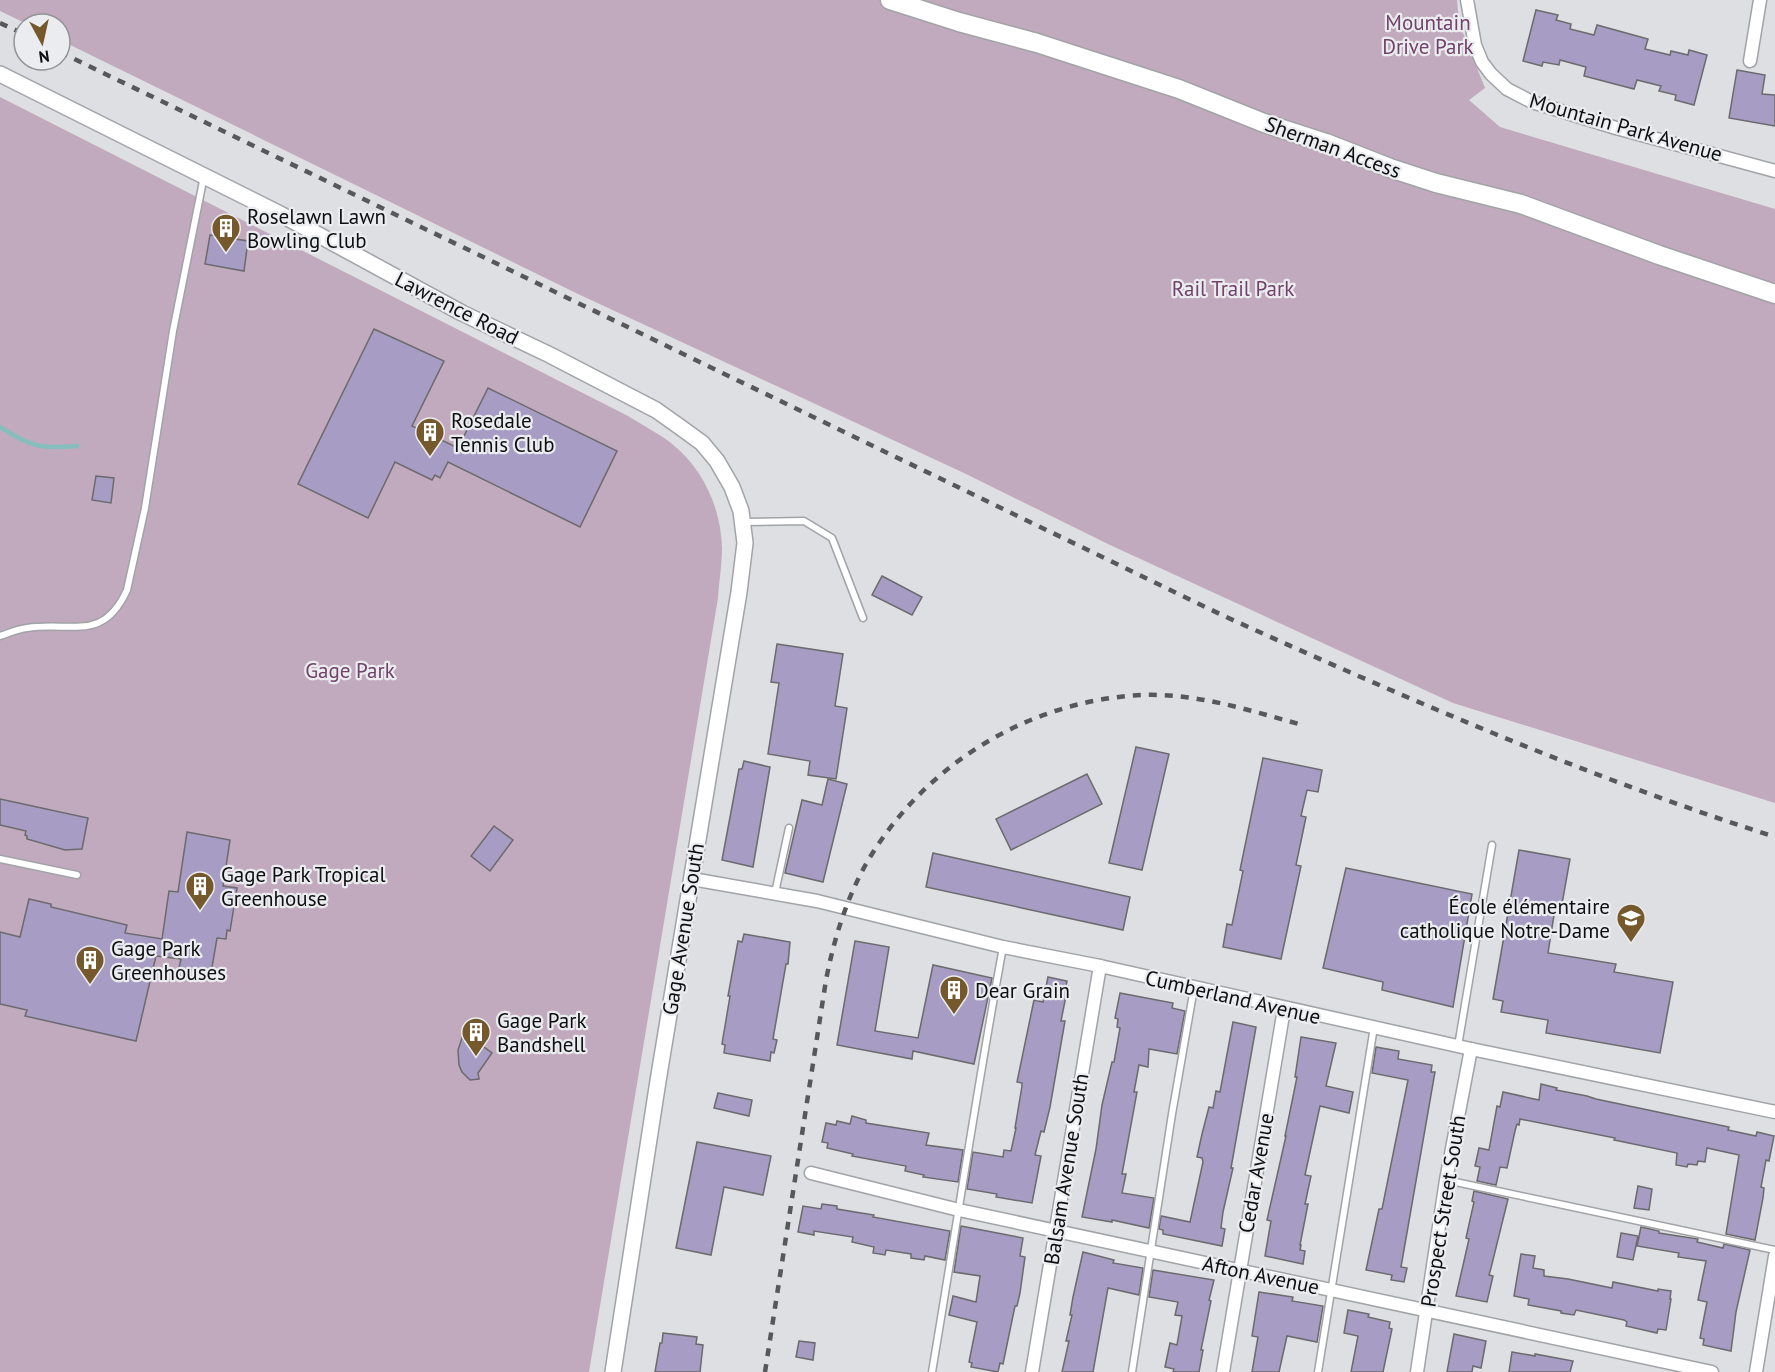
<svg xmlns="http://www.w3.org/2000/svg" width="1775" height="1372" font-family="'PT Sans',sans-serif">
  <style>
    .green { fill: #c2aabe }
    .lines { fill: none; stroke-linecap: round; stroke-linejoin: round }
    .stream { stroke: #86bdbd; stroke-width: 4.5 }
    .building { fill: #a79cc3; stroke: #6b6a6d; stroke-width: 1.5 }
    .service-casing { stroke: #a1a3a6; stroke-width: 9 }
    .minor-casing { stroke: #a1a3a6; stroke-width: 15 }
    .tertiary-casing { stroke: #a1a3a6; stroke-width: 18 }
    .secondary-casing { stroke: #a1a3a6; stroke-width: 21 }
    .service { stroke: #fff; stroke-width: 6 }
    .minor { stroke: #fff; stroke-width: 12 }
    .tertiary { stroke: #fff; stroke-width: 15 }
    .secondary { stroke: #fff; stroke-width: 18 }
    .rail { stroke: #565859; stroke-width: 4.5; stroke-dasharray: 8 8; stroke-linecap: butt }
    .labels { text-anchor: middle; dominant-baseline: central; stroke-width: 4.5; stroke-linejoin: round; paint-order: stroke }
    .park-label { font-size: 21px; fill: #71426a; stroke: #ebecef }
    .street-label { font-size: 21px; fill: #0d0e0f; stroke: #ebecef }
    .poi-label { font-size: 21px; fill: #0d0e0f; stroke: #ebecef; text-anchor: start }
  </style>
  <rect width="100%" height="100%" fill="#dddfe2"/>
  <g class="green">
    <polygon points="0,0 1457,0 1459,23 1485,88 1469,100 1500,127 1775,209 1775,803 1453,703 1110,545 964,473 578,294 60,40 60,24 27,24 0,11"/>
    <path d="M0,97L628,416C642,425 658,433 671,443C703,468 721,508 722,548C722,564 719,582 718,598L589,1372H0Z"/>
  </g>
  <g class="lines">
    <path class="stream" d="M0,427C31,447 41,449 77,446"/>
  </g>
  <g class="building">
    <polygon points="1536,10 1558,15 1556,20 1571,24 1570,29 1594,35 1597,25 1648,39 1645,49 1670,55 1671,51 1688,55 1689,50 1707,55 1694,105 1675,100 1676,95 1659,91 1661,86 1637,80 1634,89 1584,76 1586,67 1560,60 1559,65 1543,62 1542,66 1523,61"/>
    <polygon points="1737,70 1765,75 1762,94 1775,95 1775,126 1729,118"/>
    <polygon points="210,235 248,241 244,271 205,264"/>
    <polygon points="374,329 444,361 412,426 458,448 488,388 617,451 580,527 448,462 440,478 435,475 432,480 395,462 368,518 298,484"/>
    <polygon points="96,476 114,478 111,503 92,500"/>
    <polygon points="882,576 922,597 912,615 872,595"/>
    <polygon points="777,644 843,654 835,706 847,708 836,779 808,775 810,761 768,754 779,683 771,682"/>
    <polygon points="1136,747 1169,754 1142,870 1109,863"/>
    <polygon points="1263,758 1322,770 1318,792 1307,790 1301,816 1306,817 1296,865 1301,866 1281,959 1223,947 1227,924 1232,925 1243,871 1240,870"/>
    <polygon points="744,761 770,767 753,867 722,860 739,769 742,769"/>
    <polygon points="1087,774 1102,804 1011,850 996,819"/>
    <polygon points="828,779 847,784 823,882 785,873 802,800 822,805"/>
    <polygon points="0,799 88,818 82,849 65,850 27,839 27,836 25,835 26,831 0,825"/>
    <polygon points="494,826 513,840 490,871 471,856"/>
    <polygon points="187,832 230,840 223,886 237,888 230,931 227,930 226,939 217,938 211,973 179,968 181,959 156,956 136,1041 25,1016 27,1010 0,1004 0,932 20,937 29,899 51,904 51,907 127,925 125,933 162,939 169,891 178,892"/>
    <polygon points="1519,850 1570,859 1562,904 1556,903 1548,953 1616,964 1614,972 1673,982 1660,1053 1546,1033 1548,1020 1501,1012 1503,1001 1493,999"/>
    <polygon points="933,853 1130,897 1123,930 926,887"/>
    <polygon points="1346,868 1472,894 1453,1007 1382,990 1383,982 1323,968"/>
    <polygon points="744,934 790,942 788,964 786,964 773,1039 777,1040 774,1053 771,1052 770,1061 724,1053 725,1045 722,1044 730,996 728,996 738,941 742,942"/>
    <polygon points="855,941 889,947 875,1031 918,1038 933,965 992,978 974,1064 913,1051 912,1059 837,1045"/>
    <polygon points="1048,977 1067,981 1066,986 1068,986 1061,1021 1065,1021 1050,1107 1044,1132 1041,1131 1035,1155 1041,1156 1032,1203 996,1197 997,1194 967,1189 973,1152 1003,1157 1004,1150 1011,1151 1016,1128 1015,1128 1022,1086 1022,1083 1017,1082 1034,1000 1043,1002"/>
    <polygon points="1120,993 1173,1003 1172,1008 1185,1011 1177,1054 1149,1049 1148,1067 1139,1065 1134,1092 1137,1092 1122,1174 1126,1174 1122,1193 1154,1198 1149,1228 1112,1220 1112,1222 1082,1217 1096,1149 1102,1105 1112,1062 1114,1062 1120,1028 1117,1027 1118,1019 1115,1018"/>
    <polygon points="1233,1022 1256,1027 1231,1168 1233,1168 1223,1212 1221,1228 1225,1229 1222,1246 1163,1234 1163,1230 1159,1229 1161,1216 1190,1222 1203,1162 1202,1158 1197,1157 1202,1134 1209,1107 1213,1108 1216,1091 1220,1092"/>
    <polygon points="463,1035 470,1037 492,1053 478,1073 479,1079 470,1080 462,1072 459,1065 458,1050"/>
    <polygon points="1301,1037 1336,1043 1326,1086 1353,1092 1349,1113 1320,1106 1305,1175 1311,1176 1305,1204 1308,1204 1300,1245 1301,1245 1300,1250 1305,1251 1303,1264 1265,1256 1271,1221 1267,1220 1286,1136 1285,1136 1297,1077 1295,1077"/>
    <polygon points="1376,1047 1399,1051 1398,1059 1432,1065 1431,1072 1435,1072 1401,1267 1407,1268 1404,1282 1391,1280 1392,1275 1366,1270 1379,1209 1382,1209 1408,1080 1372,1073"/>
    <polygon points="1541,1084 1557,1088 1556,1090 1587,1096 1596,1099 1729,1127 1728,1130 1756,1136 1757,1132 1774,1136 1769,1161 1766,1160 1761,1187 1764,1188 1763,1198 1755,1240 1726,1234 1739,1155 1707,1148 1705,1162 1698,1161 1697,1165 1688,1164 1687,1167 1676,1165 1677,1153 1614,1140 1615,1138 1520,1119 1519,1125 1517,1124 1515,1131 1507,1168 1500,1167 1496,1185 1477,1181 1480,1167 1475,1166 1479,1148 1489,1150 1497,1106 1500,1107 1503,1092 1539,1100"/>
    <polygon points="718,1093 752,1100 749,1116 714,1108"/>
    <polygon points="852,1116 866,1120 866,1123 929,1133 926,1145 963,1150 958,1182 923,1177 924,1175 905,1171 906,1166 852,1156 853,1154 827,1148 828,1143 822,1142 826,1123 836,1125 837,1121 850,1124"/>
    <polygon points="697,1142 771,1156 763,1195 724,1187 711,1255 676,1248"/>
    <polygon points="1638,1186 1652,1189 1649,1210 1634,1208"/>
    <polygon points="1474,1191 1508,1199 1491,1268 1489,1275 1493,1276 1487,1302 1456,1296 1469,1239 1466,1238 1474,1202 1472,1201"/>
    <polygon points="822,1204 837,1206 837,1209 874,1215 873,1217 950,1231 945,1260 925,1256 924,1260 911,1258 911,1254 886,1250 885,1255 873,1253 874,1247 852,1242 853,1237 814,1231 814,1235 798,1232 803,1206 821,1209"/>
    <polygon points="961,1226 1023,1238 1020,1256 1025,1257 1020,1293 1017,1306 1015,1306 1003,1364 1000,1363 998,1372 971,1367 972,1363 969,1362 977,1322 949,1315 953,1296 976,1302 980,1276 954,1272"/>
    <polygon points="1641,1227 1659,1231 1659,1233 1698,1239 1697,1242 1723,1248 1724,1244 1750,1250 1736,1312 1731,1351 1703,1345 1704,1339 1700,1338 1707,1302 1698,1300 1706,1261 1678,1257 1679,1253 1637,1246"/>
    <polygon points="1621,1233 1638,1236 1633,1260 1617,1257"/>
    <polygon points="1083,1252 1114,1260 1113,1263 1143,1268 1139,1295 1108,1288 1093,1372 1062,1372 1069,1341 1066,1341 1072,1315 1070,1315 1073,1297"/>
    <polygon points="1521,1254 1535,1256 1533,1268 1544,1270 1544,1276 1568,1279 1612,1288 1613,1282 1658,1291 1658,1289 1671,1291 1670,1299 1671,1299 1666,1330 1658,1329 1657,1333 1626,1326 1627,1322 1624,1320 1576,1310 1574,1315 1561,1313 1561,1311 1528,1305 1529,1299 1514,1296"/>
    <polygon points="1153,1270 1214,1280 1209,1300 1211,1301 1201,1350 1203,1350 1199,1372 1173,1372 1174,1369 1165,1367 1170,1343 1177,1345 1182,1316 1175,1315 1178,1302 1149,1297"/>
    <polygon points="1259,1292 1293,1297 1292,1301 1323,1306 1317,1342 1287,1336 1279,1372 1252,1372 1258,1337 1252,1336"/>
    <polygon points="1348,1310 1369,1314 1368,1317 1390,1322 1389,1328 1392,1329 1383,1372 1351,1372 1358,1336 1344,1333"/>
    <polygon points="663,1333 697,1337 696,1344 703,1345 700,1372 655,1372 660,1343 662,1343"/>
    <polygon points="1454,1334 1486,1341 1481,1368 1473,1366 1472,1372 1447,1372"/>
    <polygon points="799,1341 815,1343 813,1360 796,1357"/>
    <polygon points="1512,1352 1535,1356 1535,1354 1573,1361 1570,1372 1509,1372"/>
  </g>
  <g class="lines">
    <g class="service-casing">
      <g id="service">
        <polyline points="743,522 804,521 832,538 863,618"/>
        <path d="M0,636C9,633 18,629 27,628C71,621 103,643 127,590L145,508L173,331L204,176"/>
        <polyline points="0,859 77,875"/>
        <polyline points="775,893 789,828"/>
        <polyline points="1458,1046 1492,845"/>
        <polyline points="1446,1180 1775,1250"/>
        <path d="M932,1372C956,1230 977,1088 1003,947"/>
        <polyline points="1132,1372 1172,1114 1194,988"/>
        <polyline points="1318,1372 1374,1027"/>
      </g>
    </g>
    <g class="minor-casing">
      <g id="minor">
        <polyline points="1467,0 1475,45 1482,62 1491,74 1507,89 1532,102 1616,128 1775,171"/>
        <polyline points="1750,61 1760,0"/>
        <polyline points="692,879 817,901 1003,947 1100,966 1471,1049 1775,1112"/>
        <polyline points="811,1173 959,1210 1712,1372"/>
        <polyline points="1032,1372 1100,966"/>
        <polyline points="1223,1372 1284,1009"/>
        <polyline points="1417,1372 1446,1180 1471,1049"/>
        <polyline points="1756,1372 1775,1256"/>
      </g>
    </g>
    <g class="tertiary-casing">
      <polyline id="tertiary" points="0,74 282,215 462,313 550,355 656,410 680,427 702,443 717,461 732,487 741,511 745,543 739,592 658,1081 613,1372"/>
    </g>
    <g class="secondary-casing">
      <polyline id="secondary" points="890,0 959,22 1037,43 1179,89 1264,123 1326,143 1390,168 1436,183 1521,204 1659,255 1775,294"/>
    </g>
    <use href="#service" class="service"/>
    <use href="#minor" class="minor"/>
    <use href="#tertiary" class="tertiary"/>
    <use href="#secondary" class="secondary"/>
    <g class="rail">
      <polyline points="0,23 24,34"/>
      <path d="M60,52L1224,616C1405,698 1585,776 1775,837"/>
      <path d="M765,1372L826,980C834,939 846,900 866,864C923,765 1029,700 1143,695C1196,693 1248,710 1299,724"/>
    </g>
  </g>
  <defs>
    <g id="building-pin" transform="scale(1.5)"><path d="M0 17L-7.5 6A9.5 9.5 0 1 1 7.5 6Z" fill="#75582c" stroke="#ebecef"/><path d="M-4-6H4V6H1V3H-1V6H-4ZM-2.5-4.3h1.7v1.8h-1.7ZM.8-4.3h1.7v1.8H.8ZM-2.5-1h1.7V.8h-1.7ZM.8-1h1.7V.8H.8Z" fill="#fff"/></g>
    <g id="school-pin" transform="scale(1.5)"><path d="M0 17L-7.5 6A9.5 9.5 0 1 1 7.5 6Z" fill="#75582c" stroke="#ebecef"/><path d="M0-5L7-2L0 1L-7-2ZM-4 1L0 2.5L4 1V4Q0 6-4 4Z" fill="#fff"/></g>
  </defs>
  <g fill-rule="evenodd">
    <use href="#building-pin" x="226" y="228"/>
    <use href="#building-pin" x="430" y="432"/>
    <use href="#building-pin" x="200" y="886"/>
    <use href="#school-pin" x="1631" y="918"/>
    <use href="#building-pin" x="90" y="960"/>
    <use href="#building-pin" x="954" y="990"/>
    <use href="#building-pin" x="476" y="1032"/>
  </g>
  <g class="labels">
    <g class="park-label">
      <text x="1428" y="22">Mountain<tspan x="1428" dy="24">Drive Park</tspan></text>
      <text x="1233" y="288">Rail Trail Park</text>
      <text x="350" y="670">Gage Park</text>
    </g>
    <g class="street-label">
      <text transform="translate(1626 127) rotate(16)">Mountain Park Avenue</text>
      <text transform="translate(1333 147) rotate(20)">Sherman Access</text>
      <text transform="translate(457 308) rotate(27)">Lawrence Road</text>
      <text transform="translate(683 929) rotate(-81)">Gage Avenue South</text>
      <text transform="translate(1233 997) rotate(13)">Cumberland Avenue</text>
      <text transform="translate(1066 1169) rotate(-81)">Balsam Avenue South</text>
      <text transform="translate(1256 1173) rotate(-80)">Cedar Avenue</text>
      <text transform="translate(1443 1211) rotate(-81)">Prospect Street South</text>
      <text transform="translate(1261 1275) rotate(12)">Afton Avenue</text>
    </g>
    <g class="poi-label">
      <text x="247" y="216">Roselawn Lawn<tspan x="247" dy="24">Bowling Club</tspan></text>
      <text x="451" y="420">Rosedale<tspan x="451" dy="24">Tennis Club</tspan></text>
      <text x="221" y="874">Gage Park Tropical<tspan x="221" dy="24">Greenhouse</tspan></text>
      <text x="1610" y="906" text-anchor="end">École élémentaire<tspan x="1610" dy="24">catholique Notre-Dame</tspan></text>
      <text x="111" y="948">Gage Park<tspan x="111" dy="24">Greenhouses</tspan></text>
      <text x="975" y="990">Dear Grain</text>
      <text x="497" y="1020">Gage Park<tspan x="497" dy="24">Bandshell</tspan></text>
    </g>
  </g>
  <g transform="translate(42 42) rotate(172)"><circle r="28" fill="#ebecef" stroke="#929395" stroke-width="1.5"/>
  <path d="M0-4.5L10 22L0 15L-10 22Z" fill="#75582c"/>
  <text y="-9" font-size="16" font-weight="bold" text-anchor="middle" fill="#0d0e0f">N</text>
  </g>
</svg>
